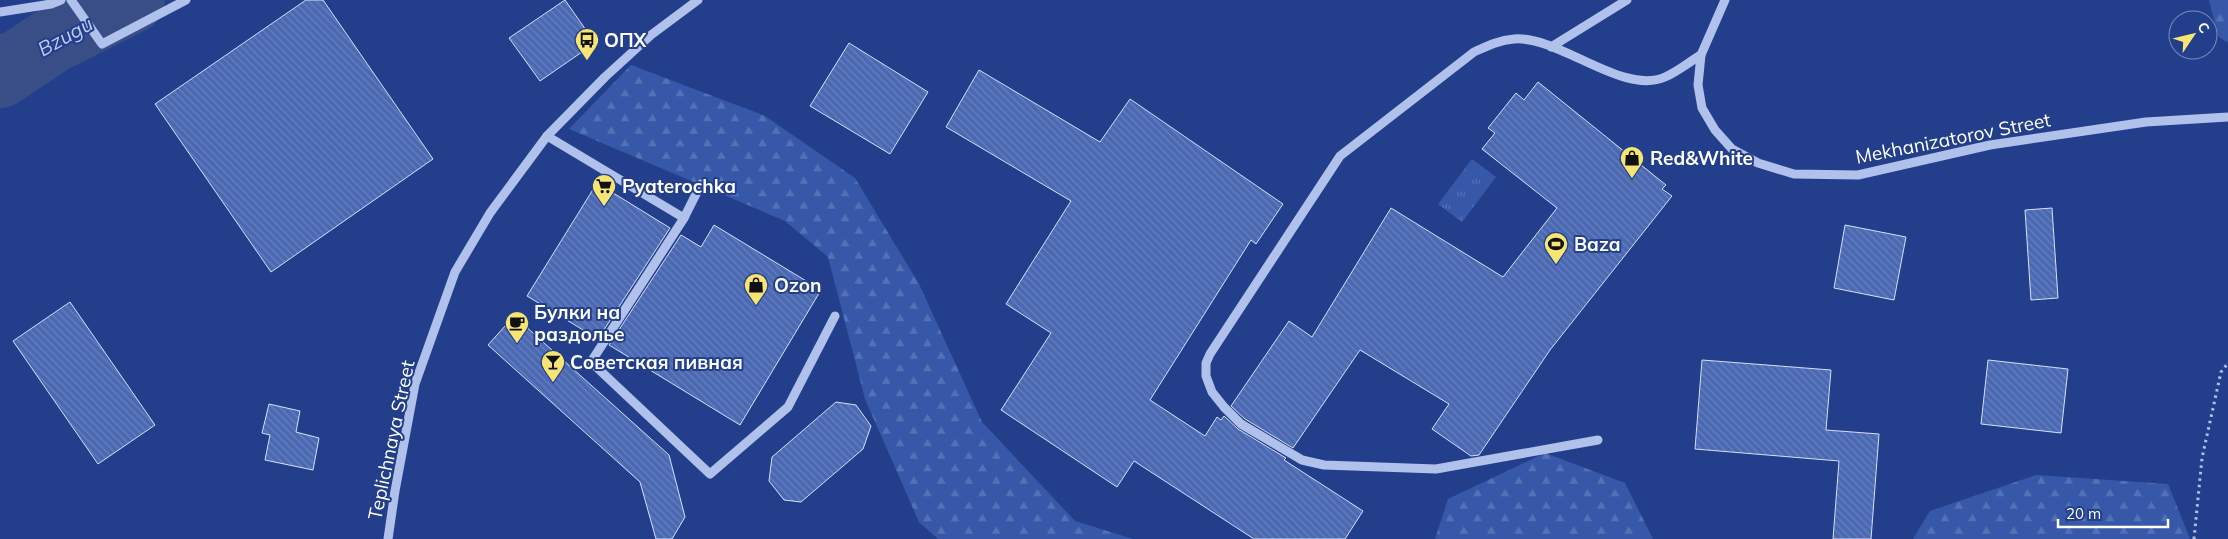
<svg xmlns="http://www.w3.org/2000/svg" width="2228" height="539" font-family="Mulish,sans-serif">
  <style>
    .grass { fill: url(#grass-tufts) }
    .forest { fill: url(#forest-firs) }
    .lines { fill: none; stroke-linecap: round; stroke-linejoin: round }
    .river { stroke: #394e86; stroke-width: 66 }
    .building { fill: url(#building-back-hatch); stroke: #d5dff8 }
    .path { stroke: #b0c1eb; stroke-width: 3; stroke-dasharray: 2.5 4; stroke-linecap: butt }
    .minor { stroke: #b0c1eb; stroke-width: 9 }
    .labels { text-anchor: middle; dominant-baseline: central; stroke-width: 4; stroke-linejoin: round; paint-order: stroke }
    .poi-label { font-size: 19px; font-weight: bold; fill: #fff; stroke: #233f8b; text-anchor: start }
    .street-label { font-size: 19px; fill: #fff; stroke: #233f8b }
    .water-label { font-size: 20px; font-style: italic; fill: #bcccf2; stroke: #233f8b }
  </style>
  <defs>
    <pattern id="grass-tufts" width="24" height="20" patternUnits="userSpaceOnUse" patternTransform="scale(1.25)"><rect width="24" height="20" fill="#3758a8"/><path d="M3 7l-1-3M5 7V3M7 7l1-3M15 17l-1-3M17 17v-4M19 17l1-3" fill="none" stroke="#5571b5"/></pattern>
    <pattern id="forest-firs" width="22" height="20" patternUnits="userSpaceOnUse" patternTransform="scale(1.25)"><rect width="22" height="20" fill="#3758a8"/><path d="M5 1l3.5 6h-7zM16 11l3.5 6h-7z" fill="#5571b5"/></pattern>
    <pattern id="building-back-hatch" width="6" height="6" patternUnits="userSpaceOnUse" patternTransform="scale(1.25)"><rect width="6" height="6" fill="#4b69b2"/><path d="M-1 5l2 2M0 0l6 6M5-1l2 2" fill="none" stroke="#6680be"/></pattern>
  </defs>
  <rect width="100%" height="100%" fill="#233f8b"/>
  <polygon class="grass" points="1472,159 1496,177 1462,222 1438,204"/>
  <g class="forest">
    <polygon points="2209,0 2228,0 2228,43 2218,36"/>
    <polygon points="0,34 45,34 0,53"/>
    <polygon points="631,65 765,116 855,178 919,284 982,422 1075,521 1133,539 938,539 919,522 865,399 828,257 785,221 569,129"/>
    <polygon points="1545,453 1625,483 1653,539 1435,539 1448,499"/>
    <polygon points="2036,475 2168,484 2190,539 1913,539 1930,511"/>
  </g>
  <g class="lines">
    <polyline class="river" points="0,75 53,40 132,0"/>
  </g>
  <g class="building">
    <polygon points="306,0 323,0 433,159 271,272 155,104"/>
    <polygon points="565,0 595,43 540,81 509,38"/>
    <polygon points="849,43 928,92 890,154 810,106"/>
    <polygon points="979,70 1100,142 1130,99 1283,204 1256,244 1251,240 1150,400 1205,436 1217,417 1221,420 1224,416 1238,429 1286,458 1284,460 1363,511 1345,539 1254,539 1134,461 1117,487 1001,410 1051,333 1006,304 1071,201 946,127"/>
    <polygon points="1538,82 1666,185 1662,189 1672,196 1550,350 1479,455 1471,456 1432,429 1449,404 1360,350 1293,448 1245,419 1231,406 1289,321 1312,337 1391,208 1503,277 1557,208 1482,149 1495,133 1488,128 1516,93 1524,100"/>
    <polygon points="597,183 670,228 598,339 527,296"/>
    <polygon points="2052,208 2058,298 2031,300 2025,210"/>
    <polygon points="714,225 821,290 740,425 609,345 681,235 701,247"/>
    <polygon points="1845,225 1906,237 1894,300 1834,288"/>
    <polygon points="70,302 155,425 98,464 13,341"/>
    <polygon points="514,316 669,455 685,517 672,539 656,539 640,482 488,345"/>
    <polygon points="1702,360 1831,370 1826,430 1879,434 1871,539 1833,539 1839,461 1695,449"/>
    <polygon points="1988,360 2068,369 2061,433 1981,424"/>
    <polygon points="836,402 856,405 871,426 863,449 801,502 784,500 769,481 772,457"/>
    <polygon points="269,404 300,411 296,432 319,438 313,470 265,460 270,435 262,433"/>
  </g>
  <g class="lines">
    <polyline class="path" points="2194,539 2202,458 2221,372 2228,363"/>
    <g class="minor">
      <polyline points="71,0 102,44 186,0"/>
      <polyline points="1725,0 1701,55 1698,85 1702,108 1715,130 1732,149 1758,163 1794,174 1858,175 1990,145 2146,122 2228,117"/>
      <polyline points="0,12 51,4 61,0"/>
      <polyline points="1551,47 1627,0"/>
      <polyline points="547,136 684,218"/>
      <polyline points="701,184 684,218 591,362 710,474 788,407 835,316"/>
      <path d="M1598,440L1436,469L1324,465L1302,460L1241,424L1224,407L1212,392L1206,376V363L1210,354L1340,156L1474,52C1487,46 1499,40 1514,39C1559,35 1622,96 1665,77C1677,72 1689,62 1701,55"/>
      <polyline points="388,539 395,491 415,384 455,272 490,213 547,136 605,77 651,35 698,0"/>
    </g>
  </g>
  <defs>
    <g id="bus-pin" transform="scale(1.25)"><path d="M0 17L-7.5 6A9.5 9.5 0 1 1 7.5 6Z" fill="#f6e573" stroke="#233f8b"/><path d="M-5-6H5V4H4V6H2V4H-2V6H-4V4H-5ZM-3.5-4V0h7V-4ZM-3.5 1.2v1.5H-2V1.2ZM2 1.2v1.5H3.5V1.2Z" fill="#111"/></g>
    <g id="shop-pin" transform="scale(1.25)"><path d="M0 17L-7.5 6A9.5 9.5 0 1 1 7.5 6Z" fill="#f6e573" stroke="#233f8b"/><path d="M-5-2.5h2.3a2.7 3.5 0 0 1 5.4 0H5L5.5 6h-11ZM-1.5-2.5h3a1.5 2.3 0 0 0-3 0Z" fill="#111"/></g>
    <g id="supermarket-pin" transform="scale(1.25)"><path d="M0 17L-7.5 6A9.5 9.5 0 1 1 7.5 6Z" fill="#f6e573" stroke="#233f8b"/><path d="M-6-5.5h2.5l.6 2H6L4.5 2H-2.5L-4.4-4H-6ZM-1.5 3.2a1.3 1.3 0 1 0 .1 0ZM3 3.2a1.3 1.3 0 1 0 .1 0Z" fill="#111"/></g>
    <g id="stadium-pin" transform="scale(1.25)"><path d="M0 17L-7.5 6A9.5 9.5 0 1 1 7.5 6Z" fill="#f6e573" stroke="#233f8b"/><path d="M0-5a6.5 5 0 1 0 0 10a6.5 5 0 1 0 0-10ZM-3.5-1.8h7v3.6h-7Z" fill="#111"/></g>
    <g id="cafe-pin" transform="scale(1.25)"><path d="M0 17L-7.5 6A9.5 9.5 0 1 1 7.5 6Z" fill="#f6e573" stroke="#233f8b"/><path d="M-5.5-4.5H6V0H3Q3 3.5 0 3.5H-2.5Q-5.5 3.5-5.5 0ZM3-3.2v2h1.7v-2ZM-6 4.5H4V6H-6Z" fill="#111"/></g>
    <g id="bar-pin" transform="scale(1.25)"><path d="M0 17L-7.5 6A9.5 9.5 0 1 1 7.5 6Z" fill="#f6e573" stroke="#233f8b"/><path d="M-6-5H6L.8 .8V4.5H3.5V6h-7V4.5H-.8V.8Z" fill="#111"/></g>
  </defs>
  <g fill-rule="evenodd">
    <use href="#bus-pin" x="587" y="40"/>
    <use href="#shop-pin" x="1632" y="158"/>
    <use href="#supermarket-pin" x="604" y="186"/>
    <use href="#stadium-pin" x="1556" y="244"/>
    <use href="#shop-pin" x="756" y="285"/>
    <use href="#cafe-pin" x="517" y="323"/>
    <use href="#bar-pin" x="553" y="362"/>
  </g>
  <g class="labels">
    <g class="poi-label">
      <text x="604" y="40">ОПХ</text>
      <text x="1650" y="158">Red&amp;White</text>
      <text x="622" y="186">Pyaterochka</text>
      <text x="1574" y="244">Baza</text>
      <text x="774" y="285">Ozon</text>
      <text x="534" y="312">Булки на<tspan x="534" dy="22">раздолье</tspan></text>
      <text x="570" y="362">Советская пивная</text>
    </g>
    <g class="street-label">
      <text transform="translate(1953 138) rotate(-11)">Mekhanizatorov Street</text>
      <text transform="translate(391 440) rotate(-78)">Teplichnaya Street</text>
    </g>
    <g class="water-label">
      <text transform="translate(65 36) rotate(-29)">Bzugu</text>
    </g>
  </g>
  <g transform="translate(2193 35) rotate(55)"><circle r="24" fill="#233f8b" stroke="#7b8cb9"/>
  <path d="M0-4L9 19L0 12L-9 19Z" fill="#f6e573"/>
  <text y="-8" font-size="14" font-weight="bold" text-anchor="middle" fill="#ffffff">С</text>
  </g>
  <path d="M2058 519v8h110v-8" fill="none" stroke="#ffffff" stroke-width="2.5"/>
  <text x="2066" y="519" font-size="15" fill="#ffffff" stroke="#233f8b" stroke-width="4" paint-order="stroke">20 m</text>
</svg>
